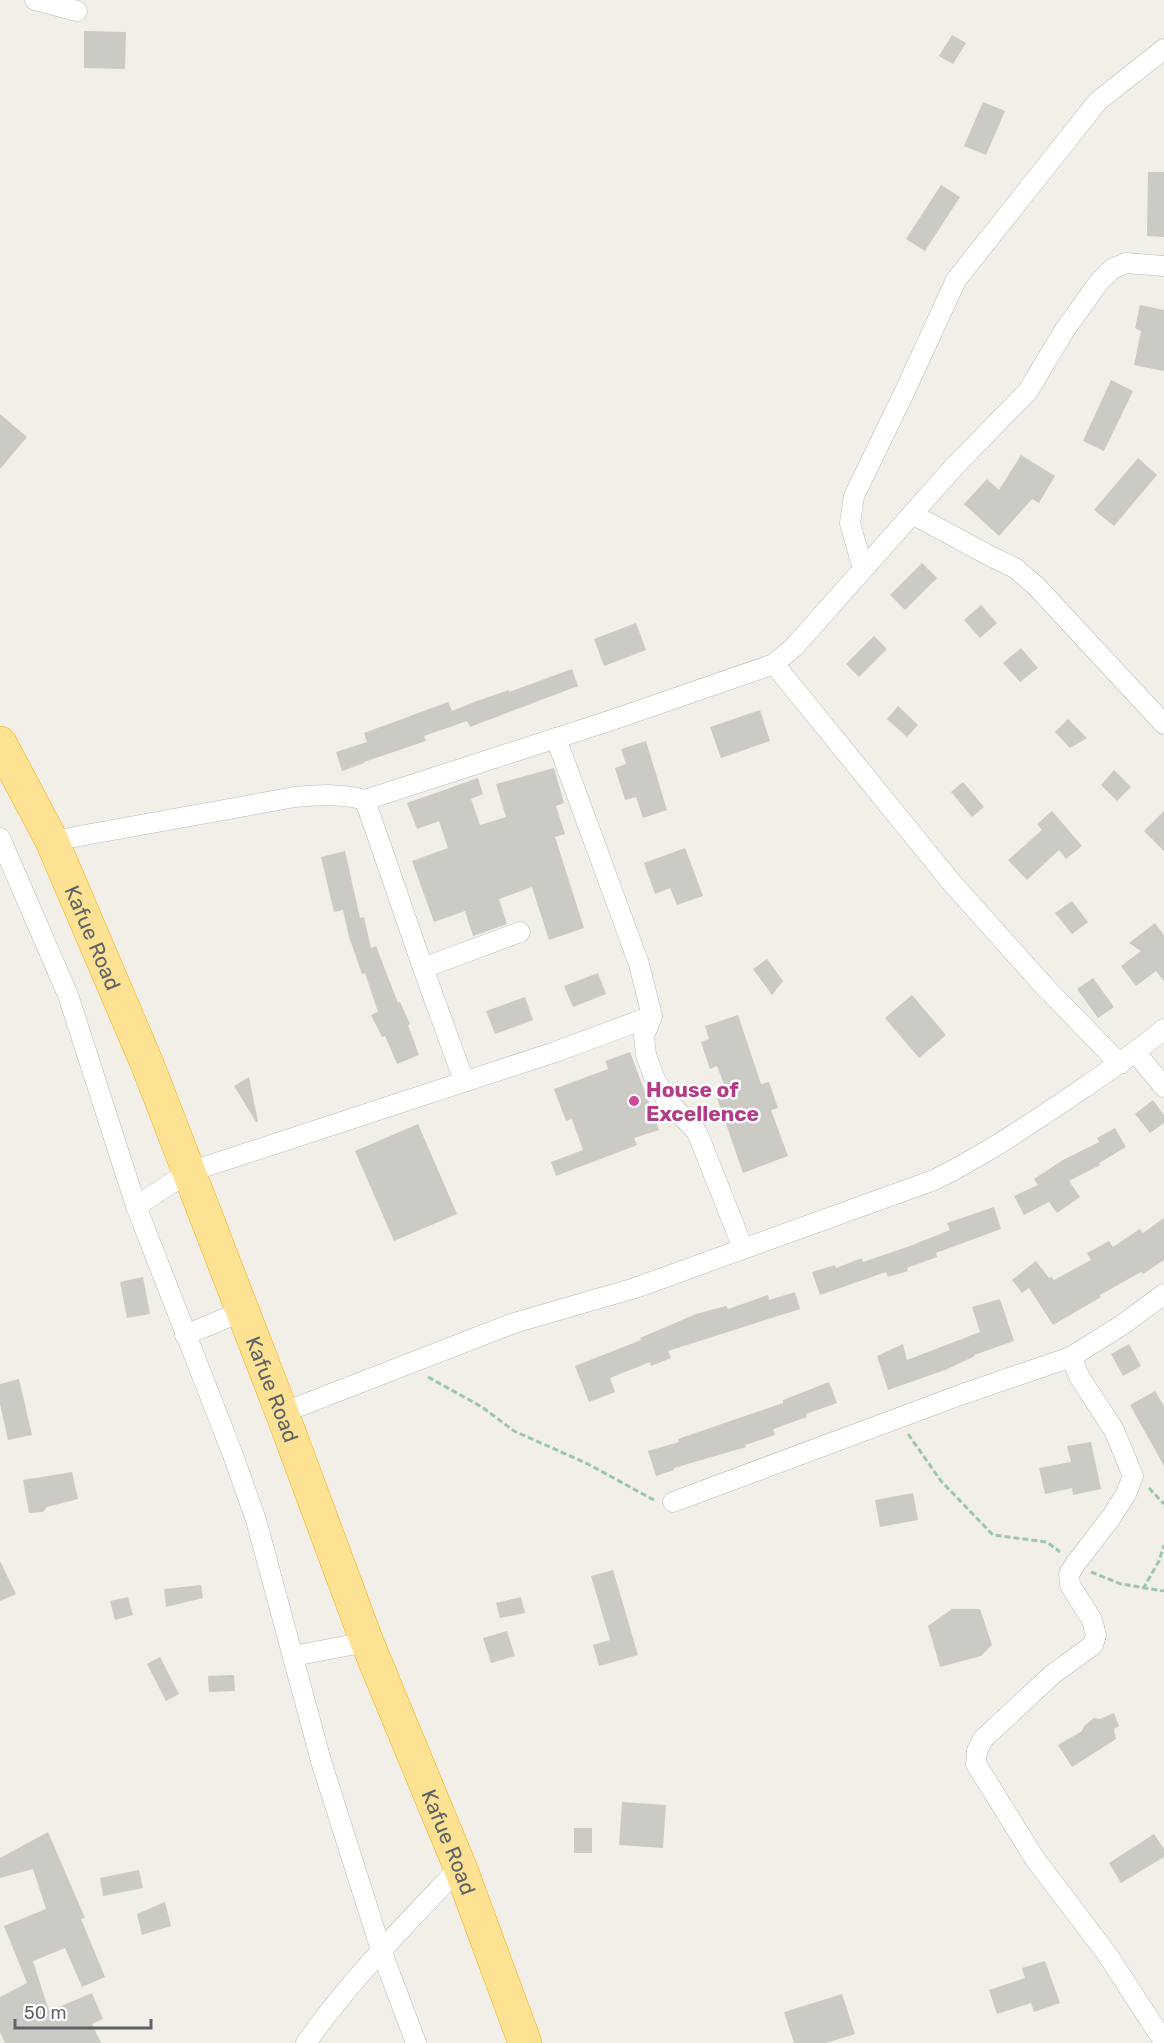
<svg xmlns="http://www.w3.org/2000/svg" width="1164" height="2043" font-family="Rubik,sans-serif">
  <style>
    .building { fill: #cccac5 }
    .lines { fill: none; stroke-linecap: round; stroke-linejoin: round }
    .street-casing { stroke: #b5b8bc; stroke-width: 21 }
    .highway-casing { stroke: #f9ab00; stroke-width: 34 }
    .path { stroke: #9cc7a9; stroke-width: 3; stroke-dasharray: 6 3; stroke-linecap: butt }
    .street { stroke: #fff; stroke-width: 20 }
    .highway { stroke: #fde293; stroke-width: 33 }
    .hotel-dot { fill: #d1479c; stroke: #fff; stroke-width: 2 }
    .labels { text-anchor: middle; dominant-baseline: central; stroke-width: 5; stroke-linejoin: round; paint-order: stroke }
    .street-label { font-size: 21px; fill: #5f6368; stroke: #fff }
    .hotel-label { font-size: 21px; font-weight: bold; fill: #b23c85; stroke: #fff; text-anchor: start }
  </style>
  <rect width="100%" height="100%" fill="#f1efe8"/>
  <g class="building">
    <polygon points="84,31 126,32 125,69 84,68"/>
    <polygon points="952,35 966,43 953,64 939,56"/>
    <polygon points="983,102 1005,111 986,155 964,146"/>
    <polygon points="1148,172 1164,172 1164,237 1147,236"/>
    <polygon points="941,185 960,197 925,251 906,239"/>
    <polygon points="1140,305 1164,310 1164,371 1134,365 1141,331 1135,328"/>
    <polygon points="1111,380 1133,391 1104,451 1083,441"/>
    <polygon points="0,414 27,437 0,469"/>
    <polygon points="1021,455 1055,476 1039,503 1032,499 999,536 964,504 987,479 999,490"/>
    <polygon points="1138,458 1157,475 1114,526 1094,510"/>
    <polygon points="922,563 937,578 905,610 890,595"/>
    <polygon points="981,605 997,623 980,638 964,620"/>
    <polygon points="636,623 646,650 604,666 594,639"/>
    <polygon points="874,636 887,649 859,677 846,664"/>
    <polygon points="1021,648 1038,668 1020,682 1003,663"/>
    <polygon points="572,669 578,686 470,727 467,721 424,736 426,741 364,762 364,763 342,771 336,752 367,742 364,733 448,702 452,711 477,701 509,690 509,692"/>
    <polygon points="898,706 918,725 907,737 887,719"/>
    <polygon points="760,710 770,741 721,758 710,727"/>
    <polygon points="1068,719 1087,738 1070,748 1055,732"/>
    <polygon points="646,741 667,810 643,818 636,797 625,800 615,768 626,764 621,749"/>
    <polygon points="554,768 564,803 556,806 565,834 555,837 584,928 549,940 532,887 499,899 507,924 473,936 465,911 434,922 412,861 448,848 439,821 417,829 407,803 478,778 483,794 471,799 480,825 506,817 496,784"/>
    <polygon points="1114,770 1131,787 1117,801 1101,785"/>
    <polygon points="963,782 984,807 972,817 951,792"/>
    <polygon points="1052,811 1082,846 1066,859 1059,850 1027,880 1008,860 1042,830 1037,824"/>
    <polygon points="1164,811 1164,851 1144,831"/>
    <polygon points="685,848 703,896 677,905 670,888 655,894 644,863"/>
    <polygon points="345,851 360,918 364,917 371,948 376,946 398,1003 400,1002 410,1024 408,1025 419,1055 397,1064 385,1036 382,1037 371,1015 378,1012 365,973 362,974 349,937 343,910 334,912 321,857"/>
    <polygon points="1072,901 1088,922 1072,934 1055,913"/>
    <polygon points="1155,923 1164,935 1164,981 1156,971 1136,986 1121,966 1141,951 1129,943"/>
    <polygon points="767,959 783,981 772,995 753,969"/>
    <polygon points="598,973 606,994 573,1007 564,986"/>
    <polygon points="1093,978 1114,1007 1098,1018 1077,989"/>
    <polygon points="912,995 946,1035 919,1058 885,1018"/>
    <polygon points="525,997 533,1020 495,1034 486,1011"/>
    <polygon points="738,1015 761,1084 769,1082 778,1108 771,1110 788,1156 743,1173 717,1098 728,1095 717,1066 710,1069 701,1042 709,1039 705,1026"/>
    <polygon points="630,1052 659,1130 634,1138 637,1145 556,1176 551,1162 583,1150 572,1119 566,1121 554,1089 608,1069 605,1061"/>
    <polygon points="249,1077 258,1122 256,1122 234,1086"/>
    <polygon points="1153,1100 1164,1115 1164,1123 1150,1133 1135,1114"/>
    <polygon points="418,1124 457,1214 394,1241 355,1151"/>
    <polygon points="1115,1128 1126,1147 1099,1163 1100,1165 1069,1181 1080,1197 1057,1213 1049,1202 1024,1215 1014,1196 1038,1185 1034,1179 1063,1160 1099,1142 1097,1138"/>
    <polygon points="994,1207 1001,1229 936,1253 937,1257 907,1268 908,1271 888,1277 886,1272 820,1295 812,1272 835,1265 836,1268 862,1258 863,1262 910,1246 950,1230 947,1223"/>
    <polygon points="1164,1218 1164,1260 1143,1274 1141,1272 1100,1295 1101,1297 1053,1325 1029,1288 1022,1293 1012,1280 1036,1261 1049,1278 1052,1277 1054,1280 1091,1260 1087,1253 1109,1241 1113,1247 1140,1229 1143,1233"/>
    <polygon points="143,1277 150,1314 127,1318 120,1282"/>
    <polygon points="795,1292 800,1309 668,1351 671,1358 651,1366 650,1362 610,1378 615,1392 589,1402 575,1366 641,1340 640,1338 696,1314 726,1306 728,1309 768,1295 769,1300"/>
    <polygon points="1000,1299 1014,1341 974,1355 975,1356 945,1370 888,1390 877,1356 903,1344 907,1360 980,1332 972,1307"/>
    <polygon points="1129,1344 1141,1366 1123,1376 1111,1354"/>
    <polygon points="19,1379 32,1435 8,1440 0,1404 0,1384"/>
    <polygon points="829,1382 837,1403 806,1414 807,1417 773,1429 775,1435 745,1445 746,1447 674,1468 674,1470 656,1476 648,1451 679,1442 678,1439 783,1403 783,1400"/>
    <polygon points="1155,1391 1164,1406 1164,1466 1130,1405"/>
    <polygon points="1091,1442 1101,1489 1073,1495 1072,1488 1045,1494 1039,1468 1071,1462 1067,1446"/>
    <polygon points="72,1472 78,1499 47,1507 43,1512 29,1513 23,1480"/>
    <polygon points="913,1493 918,1520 880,1527 875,1500"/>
    <polygon points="0,1561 16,1594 0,1601"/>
    <polygon points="613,1570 638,1655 599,1666 593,1645 610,1640 591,1576"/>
    <polygon points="201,1585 203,1598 166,1607 164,1589"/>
    <polygon points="128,1597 133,1615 115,1620 110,1601"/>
    <polygon points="521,1597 525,1613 500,1618 496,1603"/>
    <polygon points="952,1609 980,1609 992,1645 981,1656 940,1667 928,1626"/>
    <polygon points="507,1631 515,1656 491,1663 483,1638"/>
    <polygon points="160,1657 179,1694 166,1701 147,1664"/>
    <polygon points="234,1675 235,1691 209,1692 208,1676"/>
    <polygon points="1114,1713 1119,1726 1114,1729 1116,1739 1072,1767 1058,1745 1082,1731 1084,1726 1094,1718 1100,1719"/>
    <polygon points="622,1802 666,1805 663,1848 619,1845"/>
    <rect x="574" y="1828" width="18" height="25"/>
    <polygon points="48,1832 85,1918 81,1919 105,1977 82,1987 65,1948 33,1961 49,2011 92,1993 103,2019 92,2024 101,2043 5,2043 0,2032 0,1997 27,1983 4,1926 46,1909 33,1869 0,1878 0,1858"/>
    <polygon points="1154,1834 1164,1849 1164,1857 1121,1883 1109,1863"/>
    <polygon points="139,1870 143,1888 103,1896 100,1878"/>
    <polygon points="165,1902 171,1926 142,1935 137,1914"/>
    <polygon points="1045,1961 1060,2003 1034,2012 1031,2003 997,2014 989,1990 1025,1978 1022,1968"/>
    <polygon points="842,1994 855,2034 826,2043 794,2043 784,2012"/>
  </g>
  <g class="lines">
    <g class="street-casing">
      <g id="street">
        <polyline points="35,0 77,11"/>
        <polyline points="912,514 990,556 1015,568 1036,586 1164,724"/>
        <polyline points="863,569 850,523 854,496 904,393 956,280 1098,101 1164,49"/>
        <polyline points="774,664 952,883 1045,987 1120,1064"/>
        <polyline points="556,738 639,964 652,1016 644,1036 646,1055 654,1077 666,1099 697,1132 743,1248"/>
        <polyline points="365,800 423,968 464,1081"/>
        <polyline points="0,838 68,995 136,1206 189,1172 555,1052 652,1016"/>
        <path d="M52,841L295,797C320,795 341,793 365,800L612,720L774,664L794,647L954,467L1028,391L1064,331L1099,282L1112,269L1126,263L1164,266"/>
        <polyline points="423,968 520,932"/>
        <polyline points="1136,1053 1164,1087"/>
        <polyline points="136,1206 233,1455 256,1520 321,1761 381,1950 416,2043"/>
        <polyline points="185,1335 243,1311"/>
        <polyline points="1071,1357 1080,1378 1114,1430 1133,1476 1126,1494 1112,1516 1076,1563 1069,1574 1070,1585 1092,1620 1096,1635 1093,1645 1053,1674 983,1739 977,1751 976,1764 1035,1859 1107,1954 1164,2042"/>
        <path d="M282,1413L514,1323L635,1288L934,1180C979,1158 1021,1130 1063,1102C1098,1078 1132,1056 1164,1029"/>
        <polyline points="673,1502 960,1395 1071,1357 1122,1325 1164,1294"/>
        <polyline points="293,1656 367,1642"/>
        <path d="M306,2043C351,1979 406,1924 460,1867"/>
      </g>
    </g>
    <g class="highway-casing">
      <g id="highway">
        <path id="s1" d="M0,743L52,841L148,1066L282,1413L367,1642L460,1867L525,2043"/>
      </g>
    </g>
    <g class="path">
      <polyline points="428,1377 482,1407 514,1431 588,1464 652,1499 656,1500"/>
      <polyline points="908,1434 941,1481 993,1535 1047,1542 1060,1552"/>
      <polyline points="1149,1488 1164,1504"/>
      <polyline points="1091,1572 1121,1584 1164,1591"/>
      <polyline points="1143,1589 1159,1561 1164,1545"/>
    </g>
    <use href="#street" class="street"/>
    <use href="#highway" class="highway"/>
  </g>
  <circle class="hotel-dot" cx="634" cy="1101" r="6"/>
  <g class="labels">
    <g class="street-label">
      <text stroke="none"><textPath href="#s1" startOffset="216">Kafue Road</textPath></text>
      <text stroke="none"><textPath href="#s1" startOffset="702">Kafue Road</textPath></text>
      <text stroke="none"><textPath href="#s1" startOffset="1188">Kafue Road</textPath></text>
    </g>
    <g class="hotel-label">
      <text x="646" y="1089">House of<tspan x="646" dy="24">Excellence</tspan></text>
    </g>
  </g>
  <path d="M15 2019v9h136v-9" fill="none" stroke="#5f6368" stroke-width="3"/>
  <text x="24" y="2019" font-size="18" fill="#5f6368" stroke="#ffffff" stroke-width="4.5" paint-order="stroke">50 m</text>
</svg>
